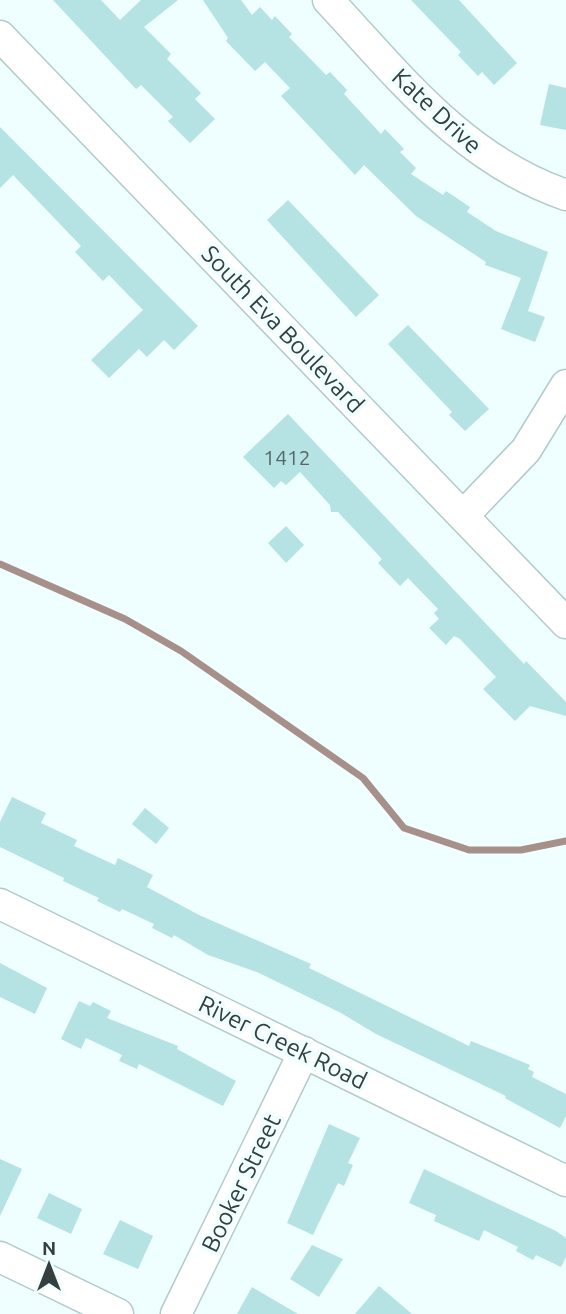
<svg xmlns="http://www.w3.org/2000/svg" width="566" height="1314" font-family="Ubuntu,sans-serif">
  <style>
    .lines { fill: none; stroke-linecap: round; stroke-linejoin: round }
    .stream { stroke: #a78f8a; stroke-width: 7 }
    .building { fill: #b5e2e3 }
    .minor-casing { stroke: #b1cbcb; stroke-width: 33 }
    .minor { stroke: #fff; stroke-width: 30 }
    .labels { text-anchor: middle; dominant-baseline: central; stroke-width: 7; stroke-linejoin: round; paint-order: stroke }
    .number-label { font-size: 21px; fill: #556868 }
    .street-label { font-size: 24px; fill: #353f3f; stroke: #effefe }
  </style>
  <rect width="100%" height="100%" fill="#effefe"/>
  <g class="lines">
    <polyline class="stream" points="0,564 125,619 181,651 363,778 404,828 469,850 521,850 566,841"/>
  </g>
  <g class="building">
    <polygon points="53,0 101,0 120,20 141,0 178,0 144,27 171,54 167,59 201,93 195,99 215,119 190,143 168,121 173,117 141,85 136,89"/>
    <polygon points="203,0 241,0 252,15 260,7 272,20 275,16 292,34 289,37 326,75 330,72 347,90 344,94 381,134 385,129 404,149 400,152 416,168 411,174 443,195 446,191 470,207 467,212 496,231 548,252 528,311 545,317 535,342 501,329 521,278 485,265 486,262 416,216 364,165 355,175 281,96 290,88 265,62 255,71 226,41 228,38"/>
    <polygon points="411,0 459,0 517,63 494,85 482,72 478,76 458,55 461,52"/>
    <polygon points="549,84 566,88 566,130 540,125"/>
    <polygon points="0,127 198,326 174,350 164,340 147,357 139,349 109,378 91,360 143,310 109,275 103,281 75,252 81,246 13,175 0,188"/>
    <polygon points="288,200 379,295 356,317 267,220"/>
    <polygon points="408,325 489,409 465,431 449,415 452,412 388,344"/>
    <polygon points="288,414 524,664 526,661 566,702 566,716 530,706 515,721 483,689 496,677 460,639 454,636 446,645 429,628 439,619 434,613 438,609 408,578 400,586 378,563 382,559 338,512 331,512 330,505 300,472 286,485 281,481 274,488 243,457"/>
    <polygon points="286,526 304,545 286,563 268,543"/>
    <polygon points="12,797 46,813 41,823 77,840 74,846 115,865 118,858 153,875 147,887 199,915 311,964 309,968 469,1046 471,1041 530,1065 528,1069 534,1072 532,1077 566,1094 566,1116 560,1128 505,1098 506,1096 376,1034 341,1013 257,972 208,955 174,935 172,938 152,928 154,924 122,909 120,912 97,901 99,898 63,881 64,878 0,847 0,822"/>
    <polygon points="145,808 169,828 156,844 132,824"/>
    <polygon points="0,963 47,988 35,1014 0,997"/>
    <polygon points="79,1001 90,1006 93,1002 111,1011 107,1018 178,1046 177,1049 236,1081 223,1106 139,1064 137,1069 119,1061 122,1055 86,1038 81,1049 61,1039"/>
    <polygon points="329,1124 360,1138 348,1163 353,1165 344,1186 338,1183 313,1235 287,1223"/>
    <polygon points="0,1159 22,1169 0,1216"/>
    <polygon points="424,1169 556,1231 566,1238 566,1257 561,1267 536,1255 533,1260 516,1251 518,1247 484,1230 479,1241 434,1221 436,1215 409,1203"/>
    <polygon points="49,1193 82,1209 71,1234 37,1218"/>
    <polygon points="120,1220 153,1236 138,1269 103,1254"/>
    <polygon points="312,1245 343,1259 319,1297 290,1279"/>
    <polygon points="379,1286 412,1314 355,1314"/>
    <polygon points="252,1287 298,1314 237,1314"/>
  </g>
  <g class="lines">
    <g class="minor-casing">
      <g id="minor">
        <path d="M328,0C400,77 462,159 566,195"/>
        <polyline points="0,36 566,623"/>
        <polyline points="463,516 526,450 566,385"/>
        <polyline points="0,904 566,1181"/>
        <polyline points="0,1257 118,1314"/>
        <polyline points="176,1314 304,1052"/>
      </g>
    </g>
    <use href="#minor" class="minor"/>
  </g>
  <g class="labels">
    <g class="number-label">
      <text x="287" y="457">1412</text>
    </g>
    <g class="street-label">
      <text transform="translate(437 111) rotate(43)">Kate Drive</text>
      <text transform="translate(283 329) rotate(46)">South Eva Boulevard</text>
      <text transform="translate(283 1042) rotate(26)">River Creek Road</text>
      <text transform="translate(241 1183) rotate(-64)">Booker Street</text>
    </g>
  </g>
  <g transform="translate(49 1265)" stroke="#effefe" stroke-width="5" paint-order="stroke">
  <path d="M0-5L12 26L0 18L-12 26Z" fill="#353f3f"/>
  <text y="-10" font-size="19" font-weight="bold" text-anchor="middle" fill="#353f3f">N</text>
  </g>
</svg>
